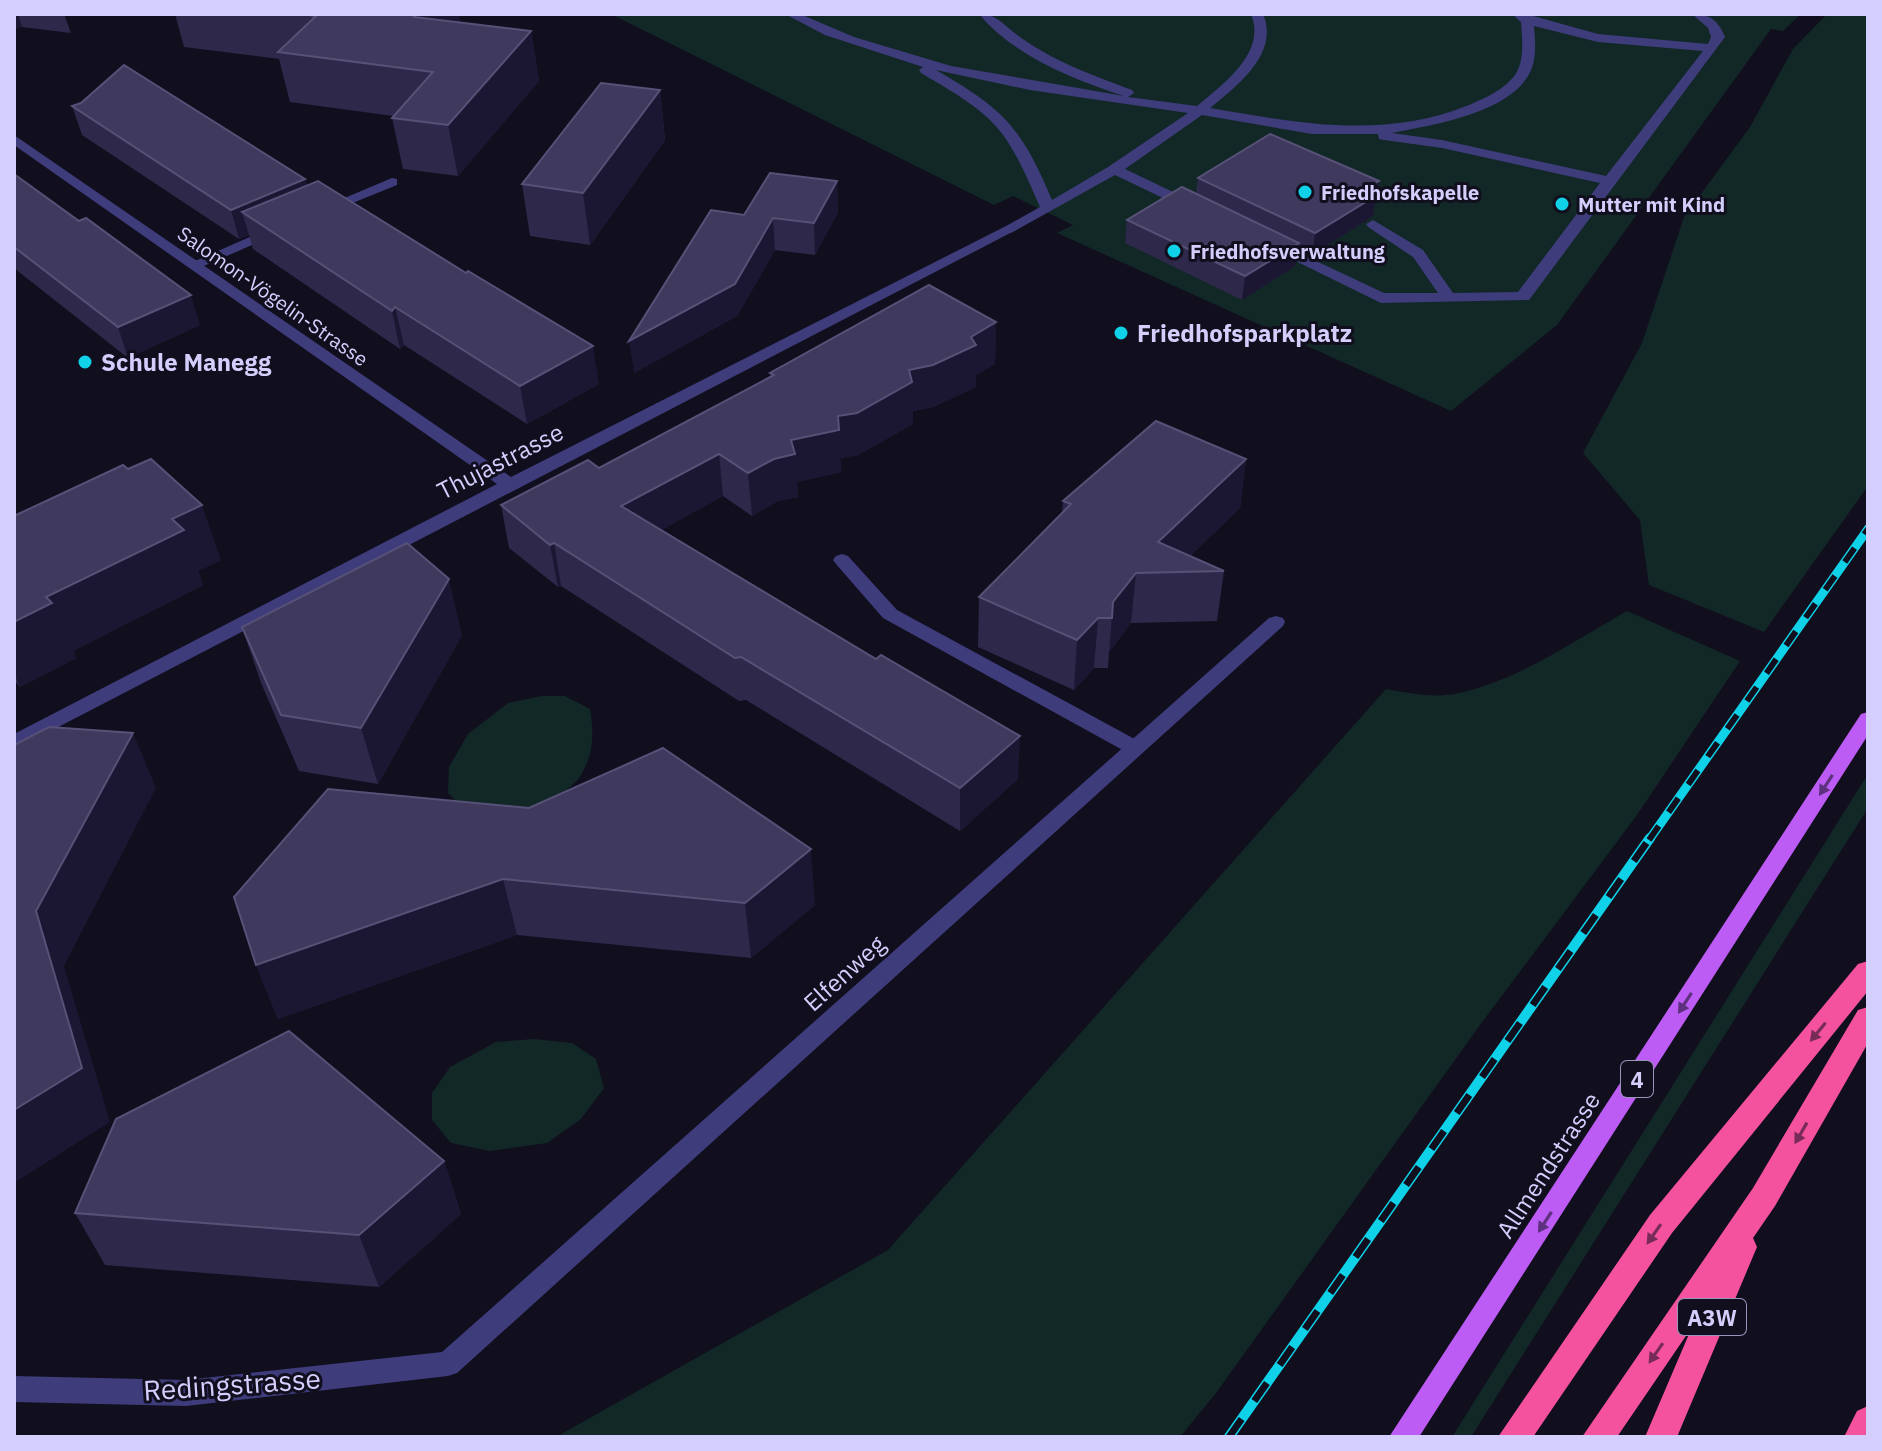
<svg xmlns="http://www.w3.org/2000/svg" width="1882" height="1451" font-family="'IBM Plex Sans',sans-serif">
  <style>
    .green { fill: #112827 }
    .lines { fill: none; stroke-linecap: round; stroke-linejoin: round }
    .lane { fill: #3e3c7b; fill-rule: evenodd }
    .street { fill: #3e3c7b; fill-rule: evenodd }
    .primary { fill: #bc5cf5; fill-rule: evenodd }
    .highway { fill: #f4519f; fill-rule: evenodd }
    .rail-far1-casing { stroke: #0fd1e7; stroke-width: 9 }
    .rail-casing { stroke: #0fd1e7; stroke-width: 10 }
    .rail-far1 { stroke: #110e1e; stroke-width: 6; stroke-dasharray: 17; stroke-linecap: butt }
    .rail { stroke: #110e1e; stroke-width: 7; stroke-dasharray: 22; stroke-linecap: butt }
    .wall { fill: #2e284b }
    .shaded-wall { fill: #1b1631 }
    .building { fill: #40395e; stroke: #575177; stroke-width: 2 }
    .oneway { fill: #5e317f }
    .oneway2 { fill: #772c58 }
    .poi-dot { fill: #0fd1e7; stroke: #110e1e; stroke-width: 3 }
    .labels { text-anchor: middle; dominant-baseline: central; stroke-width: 6; stroke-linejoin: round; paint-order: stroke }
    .far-poi-label { font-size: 20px; font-weight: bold; fill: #d3cefc; stroke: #110e1e; text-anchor: start }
    .far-street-label { font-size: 20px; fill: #d3cefc; stroke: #110e1e }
    .shield { fill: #110e1e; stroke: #9994b9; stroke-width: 2 }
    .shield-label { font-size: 22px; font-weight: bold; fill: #d3cefc }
    .poi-label { font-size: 24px; font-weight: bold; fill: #d3cefc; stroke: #110e1e; text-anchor: start }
    .street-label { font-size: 24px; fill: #d3cefc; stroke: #110e1e }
    .near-street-label { font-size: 28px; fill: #d3cefc; stroke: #110e1e }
  </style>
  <rect width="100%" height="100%" fill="#110e1e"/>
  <g class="green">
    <polygon points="611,14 1801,14 1783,31 1771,29 1557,325 1451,411 1057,233 1073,225 1013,196 994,205"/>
    <polygon points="1827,14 1868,14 1868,486 1764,632 1649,585 1640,520 1583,453 1642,343 1684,217 1750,127 1793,49"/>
    <path d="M1627,611L1740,661L1637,815L1480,1025L1216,1393L1180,1437H556L888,1250L1386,689C1408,693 1432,698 1454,694C1516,682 1572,642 1627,611Z"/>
    <path d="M542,696H565L590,709C594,733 594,753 581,775C565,800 498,830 471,814C462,809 455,799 448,793L449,767L468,734L508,703Z"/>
    <polygon points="1868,774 1868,808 1471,1437 1452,1437"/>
    <polygon points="534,1039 572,1043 596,1059 604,1088 581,1119 547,1143 490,1151 451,1143 432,1120 432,1093 450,1067 496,1042"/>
  </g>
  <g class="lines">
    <g class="lane">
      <path d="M785,14H800L854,37L951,66L1124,96C1073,79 1014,56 979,14C996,14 1003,24 1016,34C1050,60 1092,75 1132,90L1134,93L1128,97L1197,106C1223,84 1267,53 1251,14H1263C1280,53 1237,86 1210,108C1298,123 1383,140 1469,105C1485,98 1504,90 1515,75C1525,60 1522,39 1521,22L1512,14H1526L1598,34L1708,44L1711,37L1708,28L1692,14C1710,14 1718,20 1725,37L1529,300L1381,303L1265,246L1268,243H1278L1384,293H1438L1413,257L1368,227L1366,224L1373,220L1423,250L1453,293L1518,292L1600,183L1442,148L1384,140L1379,139L1378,134H1312L1202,115L1125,169L1198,204V210H1188L1115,175L1011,233L1006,232V226L1040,207C1005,126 998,118 921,73L919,70L923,67L825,35ZM1534,26L1598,42L1703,51L1606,176L1442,140L1392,133C1433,125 1513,113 1531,70C1537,56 1535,40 1534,26ZM936,70L1030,90L1188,113L1108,167L1052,200C1021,127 1005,110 936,70Z"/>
      <polygon points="392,178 397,179 397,185 328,213 318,213 316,210"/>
      <polygon points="275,226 282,230 280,233 199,268 194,270 186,265"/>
      <polygon points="842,554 848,556 897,610 1142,743 1145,748 1142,753 1128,753 883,618 836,564 833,560 836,556"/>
    </g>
    <g class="street">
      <polygon points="14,135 511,477 1006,226 1016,226 1018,229 14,750 14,734 497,484 14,145"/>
      <polygon points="1276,616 1283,618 1285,622 1283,626 457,1373 448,1376 186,1406 14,1402 14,1376 186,1380 442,1352 1269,618"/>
    </g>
    <polygon class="primary" points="1868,712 1868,735 1419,1437 1389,1437 1861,714"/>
    <g class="highway">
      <polygon points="1868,961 1868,991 1672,1233 1533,1437 1498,1437 1650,1215 1858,964"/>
      <polygon points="1868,1007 1868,1043 1775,1206 1753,1238 1757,1247 1677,1437 1645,1437 1692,1327 1617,1437 1582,1437 1753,1188 1858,1010"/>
      <polygon points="1868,1406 1868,1437 1844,1437 1857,1411"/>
    </g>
    <g class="rail-far1-casing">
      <polyline id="rail-far1" points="1649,840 1868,529"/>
    </g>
    <g class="rail-casing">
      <polyline id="rail" points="1229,1437 1650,838"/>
    </g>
    <use href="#rail-far1" class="rail-far1"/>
    <use href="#rail" class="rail"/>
  </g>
  <g class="wall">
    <polygon points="14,14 64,14 71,33 22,27"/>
    <polygon points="175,14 458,14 460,22 531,31 539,81 458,176 403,169 392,118 393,116 290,102 279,59 184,47"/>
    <polygon points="660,90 665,140 590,245 530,236 522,184"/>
    <polygon points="72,106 305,179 307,185 599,384 527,424 404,345 400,349 253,249 249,235 239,239 82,135"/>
    <polygon points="14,174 200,325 128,358 14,268"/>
    <polygon points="1198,178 1379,181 1373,216 1312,255 1298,248 1295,266 1242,300 1125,243 1127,220 1196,194"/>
    <polygon points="837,181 838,212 815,255 775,250 737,316 634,373 744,215"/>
    <polygon points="996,322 995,364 976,375 976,387 933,407 913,411 913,424 858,455 840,458 841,472 797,482 798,497 778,501 752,516 723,496 661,530 1018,779 960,831 746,700 739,701 561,586 558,587 509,548 501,505 599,468 771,377 770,373"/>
    <polygon points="1246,459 1240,508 1190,556 1224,571 1217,621 1131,623 1109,652 1108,668 1094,668 1074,690 978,647 979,597 1062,512 1063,501"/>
    <polygon points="14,516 221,560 198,571 203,585 73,651 76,658 20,687 14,680"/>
    <polygon points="242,627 462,635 378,784 299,771 261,683"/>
    <polygon points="328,789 815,905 751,958 517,935 278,1019 256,965"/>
    <polygon points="444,1161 461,1214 379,1287 105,1265 75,1213"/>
  </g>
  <g class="shaded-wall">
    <polygon points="14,14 18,14 22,27 14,30"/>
    <polygon points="416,14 458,14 460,26 414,17"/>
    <polygon points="531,31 539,81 458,176 448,125"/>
    <polygon points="660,90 665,140 590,245 583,193"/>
    <polygon points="305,179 312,208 242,212 249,235 239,239 231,210"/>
    <polygon points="837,181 838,212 815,255 814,223"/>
    <polygon points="1379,181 1373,216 1312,255 1315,233 1365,189"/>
    <polygon points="773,218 775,250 737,316 634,373 629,341"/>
    <polygon points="1299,243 1295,266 1242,300 1245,276"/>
    <polygon points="191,295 200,325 128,358 118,327"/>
    <polygon points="395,307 404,345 400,349 392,311"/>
    <polygon points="996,322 995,364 976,375 976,387 933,407 913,411 913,424 858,455 840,458 841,472 797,482 798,497 778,501 752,516 748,473 791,440 838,416 909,370"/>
    <polygon points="593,346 599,384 527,424 520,386"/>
    <polygon points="719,454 723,496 628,549 621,506"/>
    <polygon points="1246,459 1240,508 1173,572 1158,542"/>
    <polygon points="202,505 221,560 198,571 203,585 73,651 76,658 20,687 14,673 14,622 46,597 172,519"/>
    <polygon points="554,543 561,586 558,587 550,545"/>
    <polygon points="1136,573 1131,623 1109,652 1108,668 1113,602"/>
    <polygon points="449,579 462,635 378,784 361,728"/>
    <polygon points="1098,618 1094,668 1074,690 1077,640"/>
    <polygon points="133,733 156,788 64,966 110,1122 14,1183 14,1110 36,911"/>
    <polygon points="1020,736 1018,779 960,831 960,788"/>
    <polygon points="811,849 815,905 751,958 745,903"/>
    <polygon points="503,879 517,935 278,1019 256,965"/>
    <polygon points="444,1161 461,1214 379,1287 359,1235"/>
  </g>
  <g class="building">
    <polygon points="301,14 416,14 414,17 531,31 448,125 392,118 433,72 278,52 316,16"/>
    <polygon points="124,65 305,179 231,210 72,106 81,103"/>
    <polygon points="601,83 660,90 583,193 522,184"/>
    <polygon points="1270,134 1379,181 1365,189 1377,195 1315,233 1198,178"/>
    <polygon points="770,173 837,181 814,223 773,218 735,284 629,341 711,210 744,215"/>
    <polygon points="14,174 79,221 86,218 191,295 118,327 14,247"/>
    <polygon points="318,181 466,273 468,271 593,346 520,386 395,307 392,311 242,212"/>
    <polygon points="1182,187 1299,243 1245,276 1127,220"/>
    <polygon points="929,285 996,322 971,337 976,345 933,365 909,370 912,382 857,413 838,416 839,430 791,440 795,454 774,459 748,473 719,454 621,506 876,659 881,655 1020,736 960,788 741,657 735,658 554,543 550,545 501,505 588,460 599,468 774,375 770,373"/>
    <polygon points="1156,421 1246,459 1158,542 1224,571 1136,573 1113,602 1112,618 1098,618 1077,640 979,597 1071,504 1063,501"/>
    <polygon points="151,459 202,505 172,519 184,530 46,597 52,603 14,622 14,516 123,465 128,469"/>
    <polygon points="407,543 449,579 361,728 281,715 242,627"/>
    <polygon points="49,727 133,733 36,911 82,1068 14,1110 14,745"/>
    <polygon points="663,748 811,849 745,903 503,879 256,965 234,897 328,789 529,808"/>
    <polygon points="289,1031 444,1161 359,1235 75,1213 116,1119"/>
  </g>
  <defs><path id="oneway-solid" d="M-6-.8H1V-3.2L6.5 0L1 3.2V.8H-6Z" transform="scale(2)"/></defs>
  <g class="oneway">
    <use href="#oneway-solid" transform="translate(1826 785) rotate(123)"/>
    <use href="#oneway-solid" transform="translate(1685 1003) rotate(123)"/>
    <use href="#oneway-solid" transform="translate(1545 1222) rotate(123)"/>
  </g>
  <g class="oneway2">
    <use href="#oneway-solid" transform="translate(1818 1032) rotate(129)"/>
    <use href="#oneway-solid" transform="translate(1801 1133) rotate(120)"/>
    <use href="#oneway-solid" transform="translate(1654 1234) rotate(125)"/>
    <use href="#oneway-solid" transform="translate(1656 1353) rotate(125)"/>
  </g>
  <g class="poi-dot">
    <circle cx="1305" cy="192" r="8"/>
    <circle cx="1562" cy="204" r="8"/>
    <circle cx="1174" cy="251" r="8"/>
    <circle cx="1121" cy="333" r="8"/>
    <circle cx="85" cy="362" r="8"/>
  </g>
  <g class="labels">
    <g class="far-poi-label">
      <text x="1321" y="192">Friedhofskapelle</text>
      <text x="1578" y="204">Mutter mit Kind</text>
      <text x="1190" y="251">Friedhofsverwaltung</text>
    </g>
    <g class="far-street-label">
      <text transform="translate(273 296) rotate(35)">Salomon-Vögelin-Strasse</text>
    </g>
    <g class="shield">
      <rect x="1621" y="1061" width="32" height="36" rx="6"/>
      <rect x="1678" y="1299" width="68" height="36" rx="6"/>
    </g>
    <g class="shield-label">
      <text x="1637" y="1079">4</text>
      <text x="1712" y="1317">A3W</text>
    </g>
    <g class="poi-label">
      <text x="1137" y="333">Friedhofsparkplatz</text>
      <text x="101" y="362">Schule Manegg</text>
    </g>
    <g class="street-label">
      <text transform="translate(500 461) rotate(-27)">Thujastrasse</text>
      <text transform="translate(844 973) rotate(-42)">Elfenweg</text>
      <text transform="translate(1548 1165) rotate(-57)">Allmendstrasse</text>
    </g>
    <g class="near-street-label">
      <text transform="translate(232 1384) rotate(-4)">Redingstrasse</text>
    </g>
  </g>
  <rect width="1882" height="1451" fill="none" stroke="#d3cefc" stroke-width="32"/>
</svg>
